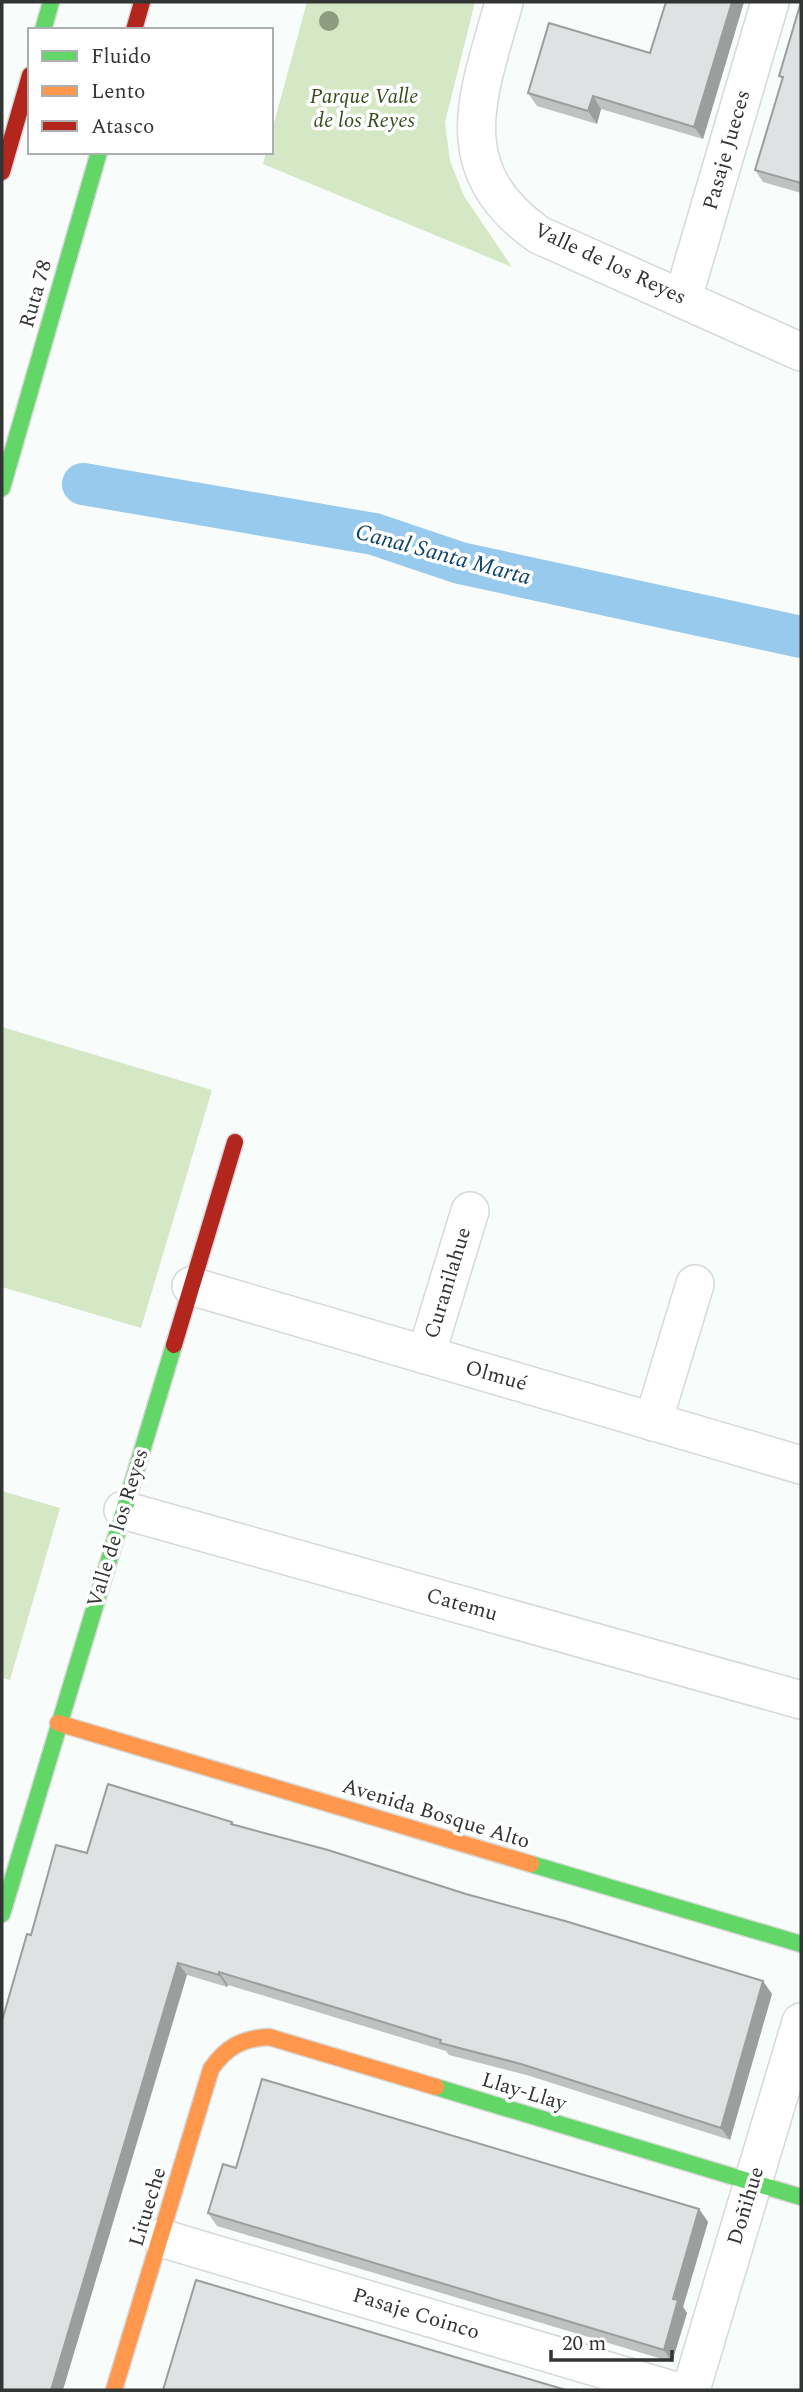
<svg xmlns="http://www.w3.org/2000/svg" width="803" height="2392" font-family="Spectral,serif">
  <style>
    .green { fill: #d5e8c5 }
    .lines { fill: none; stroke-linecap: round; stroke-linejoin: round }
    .canal { stroke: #97caed; stroke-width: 42 }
    .street-casing { stroke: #d6d9d8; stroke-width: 40 }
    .fast-casing { stroke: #d6d9d8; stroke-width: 19 }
    .slow-casing { stroke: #d6d9d8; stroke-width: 19 }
    .jam-casing { stroke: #d6d9d8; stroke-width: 19 }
    .street { stroke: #fefffe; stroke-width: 37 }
    .fast { stroke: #63d668; stroke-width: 16 }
    .slow { stroke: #ff974d; stroke-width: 16 }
    .jam { stroke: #b3261e; stroke-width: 16 }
    .tree { fill: #8d9b7f }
    .wall { fill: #c0c2c2 }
    .shaded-wall { fill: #9c9e9e }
    .building { fill: #dfe2e2; stroke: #9c9e9e; stroke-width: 2 }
    .labels { text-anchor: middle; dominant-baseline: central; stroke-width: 7; stroke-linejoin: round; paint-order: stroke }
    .park-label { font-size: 21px; font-style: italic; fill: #364c1a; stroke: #fff }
    .street-label { font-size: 21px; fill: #333535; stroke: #fff }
    .water-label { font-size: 23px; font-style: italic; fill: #0e4667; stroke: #fff }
  </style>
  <rect width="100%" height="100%" fill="#f8fcfb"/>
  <g class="green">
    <polygon points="307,2 475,2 445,122 450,161 464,196 512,267 263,164 266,152 271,152 271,134"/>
    <polygon points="2,1027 212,1090 141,1328 2,1287"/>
    <polygon points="2,1491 60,1508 10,1680 2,1678"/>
  </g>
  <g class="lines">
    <polyline class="canal" points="83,484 374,534 460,563 801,637"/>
    <g class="street-casing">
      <g id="street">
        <path d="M504,2C479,94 444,168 539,235L801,352"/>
        <polyline points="683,298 770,2"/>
        <polyline points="191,1286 801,1465"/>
        <polyline points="426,1355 470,1211"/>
        <polyline points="653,1422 695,1284"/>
        <polyline points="123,1510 801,1700"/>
        <polyline points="161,2238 672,2390"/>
        <polyline points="691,2390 801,2022"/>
      </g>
    </g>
    <g class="fast-casing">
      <g id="fast">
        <polyline points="43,30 51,2"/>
        <polyline points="2,488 99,152"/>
        <polyline points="531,1864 801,1944"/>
        <polyline points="2,1914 174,1345"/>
        <polyline points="436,2087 801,2197"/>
      </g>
    </g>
    <g class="slow-casing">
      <g id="slow">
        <polyline points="58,1723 531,1864"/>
        <path d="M114,2390L211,2069C226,2047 243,2038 269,2037L436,2087"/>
      </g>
    </g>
    <g class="jam-casing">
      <g id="jam">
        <polyline points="134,30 142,2"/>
        <polyline points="2,172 30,75"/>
        <polyline points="174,1345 235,1142"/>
      </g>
    </g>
    <use href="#street" class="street"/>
    <use href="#fast" class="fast"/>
    <use href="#slow" class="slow"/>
    <use href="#jam" class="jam"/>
  </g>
  <circle class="tree" cx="329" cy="21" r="10"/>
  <g class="wall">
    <polygon points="666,2 744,2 703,139 601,109 597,124 537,106 528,93 650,53"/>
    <polygon points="801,2 801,193 763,182 755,170 782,79 779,76"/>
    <polygon points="232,1822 234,1825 772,1994 730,2140 530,2076 449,2055 446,2051 228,1985 227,1987 187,1975 31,1935 87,1853"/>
    <polygon points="236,2168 699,2209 708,2222 683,2307 687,2313 672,2362 217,2226 208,2213"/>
  </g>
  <g class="shaded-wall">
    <polygon points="732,2 744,2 703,139 694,127"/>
    <polygon points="593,96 601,109 597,124 588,111"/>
    <polygon points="178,1963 187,1975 63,2390 51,2390"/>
    <polygon points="219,1972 228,1985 227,1987 219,1975"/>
    <polygon points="763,1981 772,1994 730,2140 721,2128"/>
    <polygon points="699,2209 708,2222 683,2307 687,2313 672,2362 664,2350 673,2299"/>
  </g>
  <g class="building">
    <polygon points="666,2 732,2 694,127 593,96 588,111 528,93 549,23 650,53"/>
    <polygon points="801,2 801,183 755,170 783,77 779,76"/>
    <polygon points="108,1784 232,1822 231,1824 328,1850 466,1894 565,1921 763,1981 721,2128 521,2064 440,2043 441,2040 347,2011 219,1972 219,1975 178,1963 51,2390 2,2390 2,2021 27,1934 31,1935 56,1845 87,1853"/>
    <polygon points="262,2079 699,2209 673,2299 678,2300 664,2350 208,2213 223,2164 236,2168"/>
    <polygon points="196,2280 566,2390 163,2390"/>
  </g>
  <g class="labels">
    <g class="park-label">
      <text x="364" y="97">Parque Valle<tspan x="364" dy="24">de los Reyes</tspan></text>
    </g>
    <g class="street-label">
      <text transform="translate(727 150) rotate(-74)">Pasaje Jueces</text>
      <text transform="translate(610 264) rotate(25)">Valle de los Reyes</text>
      <text transform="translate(36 294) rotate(-74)">Ruta 78</text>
      <text transform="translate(448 1283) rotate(-73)">Curanilahue</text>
      <text transform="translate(496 1376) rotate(16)">Olmué</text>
      <text transform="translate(118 1528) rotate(-73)">Valle de los Reyes</text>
      <text transform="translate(462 1605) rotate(16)">Catemu</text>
      <text transform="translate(436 1814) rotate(17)">Avenida Bosque Alto</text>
      <text transform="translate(524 2092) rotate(17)">Llay-Llay</text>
      <text transform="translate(746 2206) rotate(-73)">Doñihue</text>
      <text transform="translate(148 2207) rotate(-73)">Litueche</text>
      <text transform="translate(416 2314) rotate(17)">Pasaje Coinco</text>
    </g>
    <g class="water-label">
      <text transform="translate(443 555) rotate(15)">Canal Santa Marta</text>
    </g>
  </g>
  <rect width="803" height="2392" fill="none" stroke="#333535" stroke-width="7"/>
  <rect x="28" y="28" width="245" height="126" fill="#ffffff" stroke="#adaeae" stroke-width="2"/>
  <rect x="42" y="51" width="35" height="10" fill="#63d668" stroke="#adaeae" stroke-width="2"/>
  <text x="91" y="63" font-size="21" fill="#333535">Fluido</text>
  <rect x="42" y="86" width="35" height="10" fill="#ff974d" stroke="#adaeae" stroke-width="2"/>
  <text x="91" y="98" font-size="21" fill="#333535">Lento</text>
  <rect x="42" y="121" width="35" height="10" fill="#b3261e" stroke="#adaeae" stroke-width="2"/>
  <text x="91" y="133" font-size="21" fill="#333535">Atasco</text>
  <path d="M551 2350v10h121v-10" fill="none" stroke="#333535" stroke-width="3.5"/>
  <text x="562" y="2350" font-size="21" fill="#333535" stroke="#ffffff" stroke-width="5" paint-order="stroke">20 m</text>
</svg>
